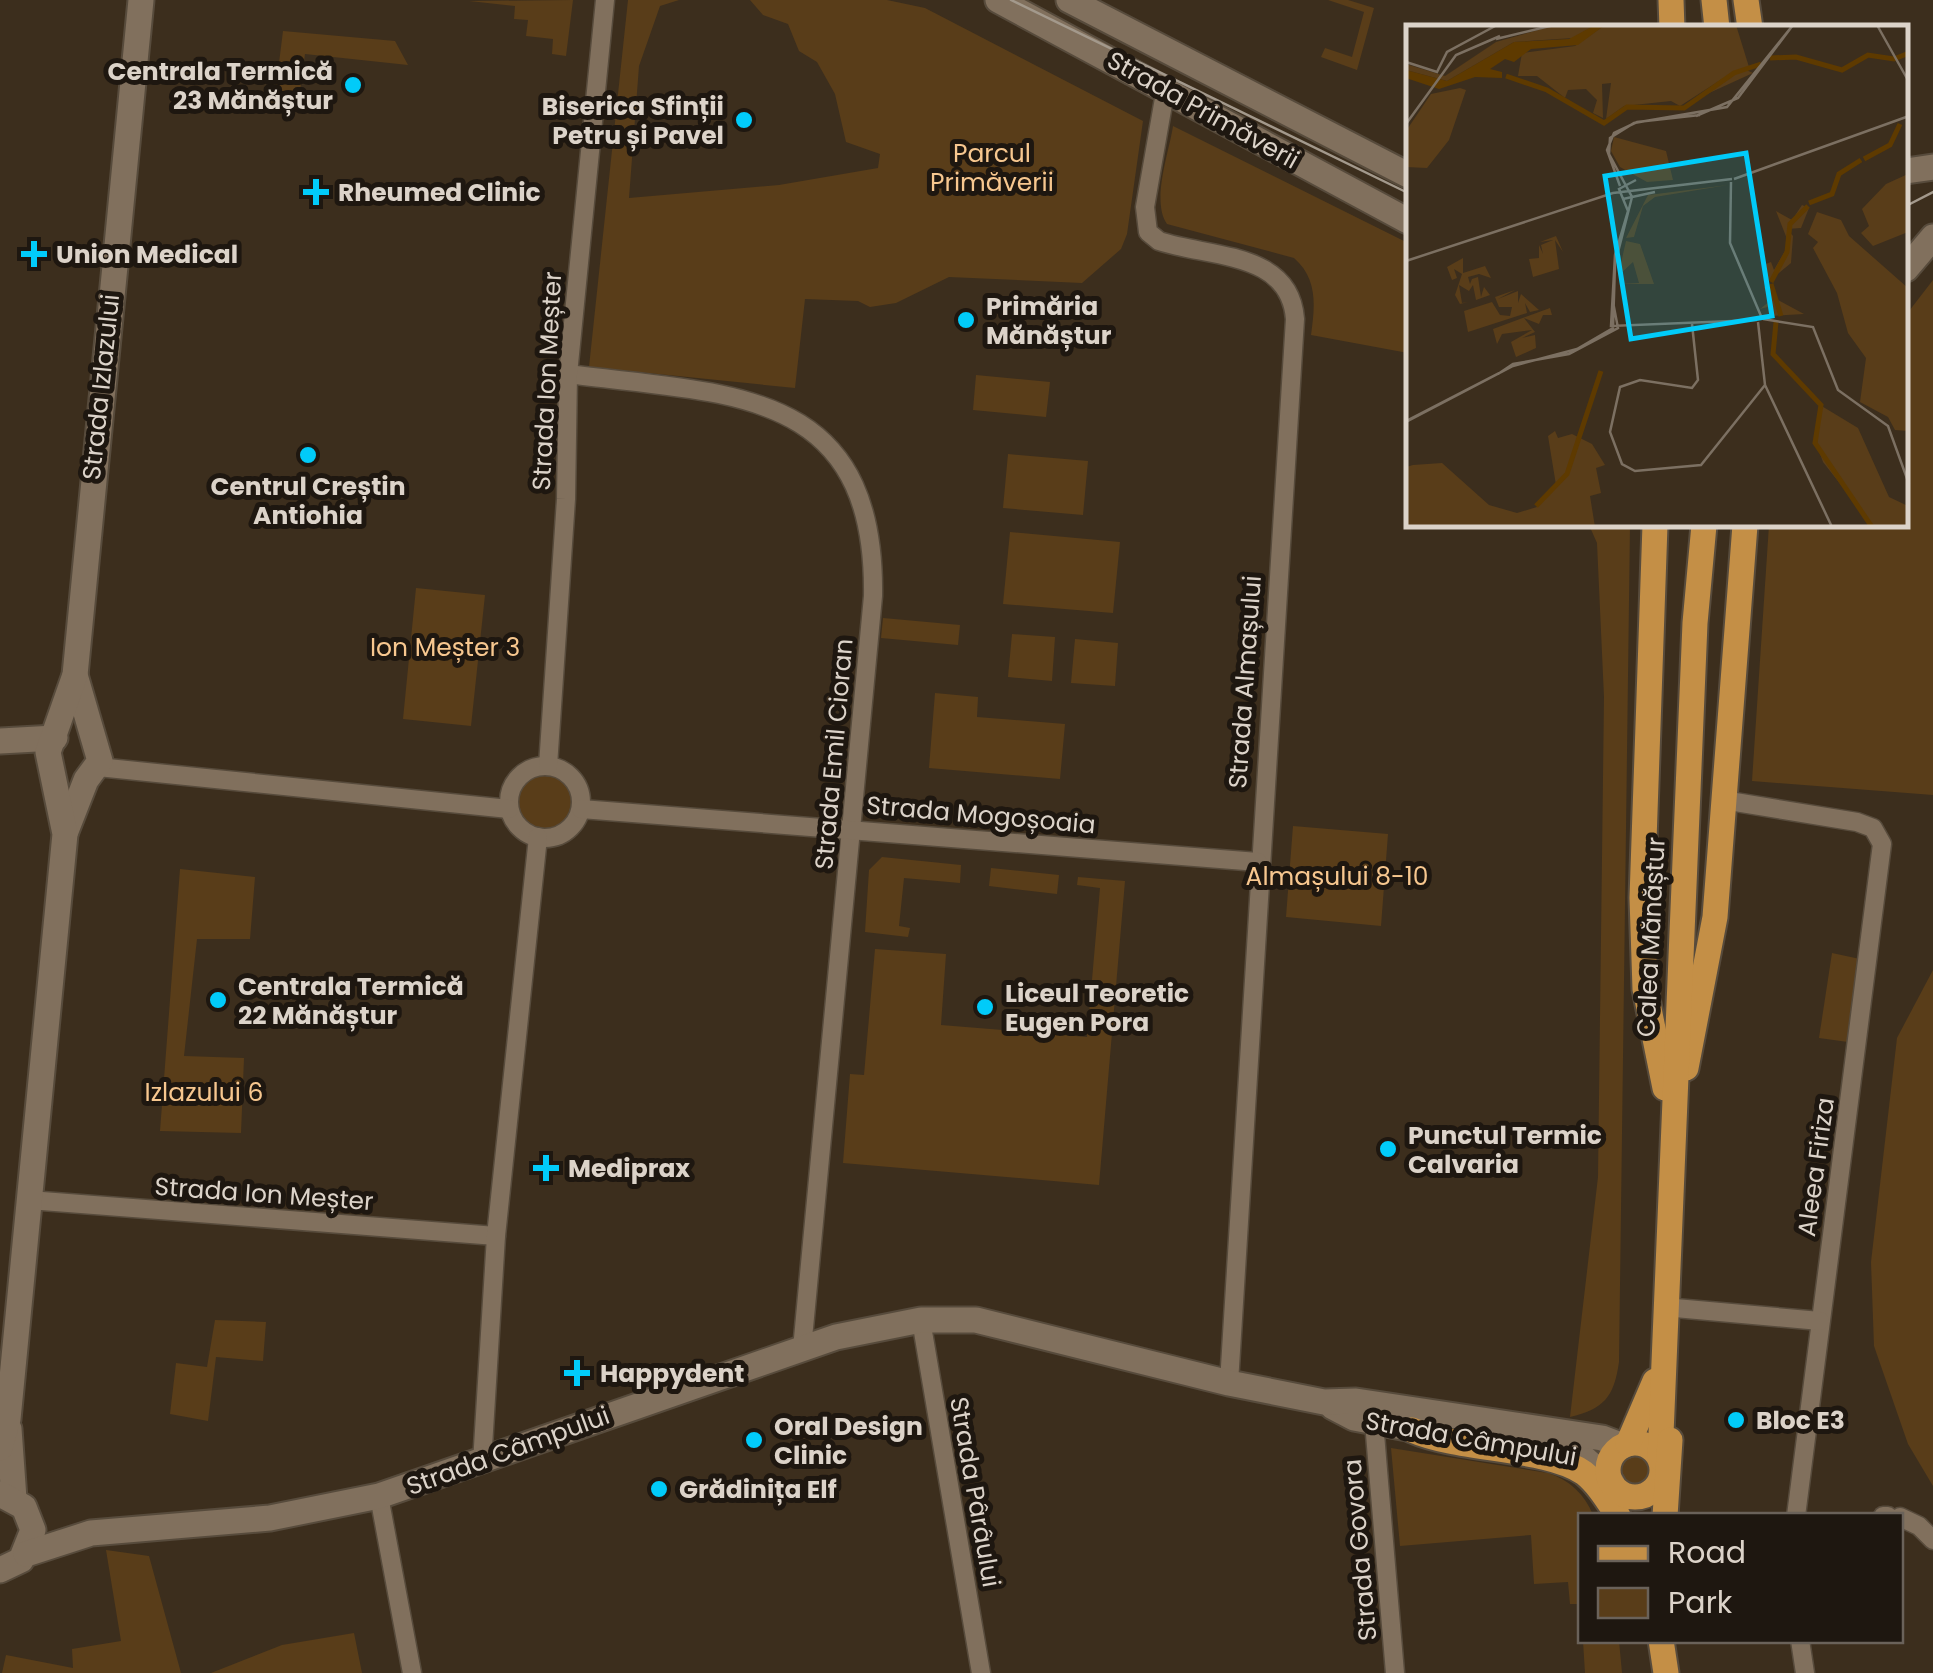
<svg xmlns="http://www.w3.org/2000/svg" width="1933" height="1673" font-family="Poppins,sans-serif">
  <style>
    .green { fill: #593d19 }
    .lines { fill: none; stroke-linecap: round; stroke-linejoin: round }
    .street-casing { stroke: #574b3c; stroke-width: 21 }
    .secondary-casing { stroke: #574b3c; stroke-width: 29 }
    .primary-casing { stroke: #574b3c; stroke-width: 29 }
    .street { stroke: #81705d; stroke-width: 18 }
    .secondary { stroke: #81705d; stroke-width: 25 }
    .primary { stroke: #c48f46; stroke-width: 25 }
    .tram { stroke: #a3998c; stroke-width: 2.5 }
    .poi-dot { fill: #01cbf9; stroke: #1e1710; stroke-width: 4 }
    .labels { text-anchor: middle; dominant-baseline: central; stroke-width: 10; stroke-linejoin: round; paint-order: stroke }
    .poi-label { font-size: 25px; font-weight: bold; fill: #dcd3c9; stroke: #1e1710; text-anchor: start }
    .street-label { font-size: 25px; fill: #dcd3c9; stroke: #1e1710 }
    .park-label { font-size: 25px; fill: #f7c78f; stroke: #1e1710 }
    .inset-river { fill: none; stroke: #5e3a00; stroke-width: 5 }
    .inset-road { fill: none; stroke: #7c7062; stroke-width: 2.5 }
    .view { fill: #01cbf9; fill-opacity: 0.15; stroke: #01cbf9; stroke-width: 5 }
    .inset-edge { fill: none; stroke: #dcd3c9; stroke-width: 5 }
  </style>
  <rect width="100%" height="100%" fill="#3c2e1d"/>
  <g class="green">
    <polygon points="573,0 566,56 552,54 553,39 526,36 528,20 514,19 515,6 469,1"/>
    <polygon points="628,0 679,0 660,6 639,66 629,198 779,185 878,168 880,154 846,142 835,94 817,62 799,51 788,24 763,15 750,0 887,0 925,8 1143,121 1127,234 1121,249 1082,283 949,277 896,303 870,307 858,301 805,299 795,388 589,367"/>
    <polygon points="1328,0 1348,0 1374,8 1357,70 1321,57 1325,48 1352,57 1364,12"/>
    <polygon points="283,31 395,41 408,65 305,54 298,106 274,103"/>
    <path d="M1173,126L1408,243V353L1311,335C1315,306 1318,279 1294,258L1167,224C1151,201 1169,153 1173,126Z"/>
    <polygon points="1933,280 1933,795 1752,781 1769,525 1906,525 1906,315"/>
    <polygon points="976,375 1050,382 1046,417 973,410"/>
    <polygon points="1008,454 1088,461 1083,515 1003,508"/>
    <path d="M1589,525H1630L1619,1362C1614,1397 1604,1409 1570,1417L1598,1177L1604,697L1597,543Z"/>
    <polygon points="1010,532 1120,542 1113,613 1003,604"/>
    <polygon points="416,588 485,595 471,726 403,719"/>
    <polygon points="883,618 960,625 958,645 881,638"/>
    <polygon points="1012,634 1055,637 1052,681 1008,677"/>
    <polygon points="1075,639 1118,643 1115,686 1071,683"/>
    <polygon points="935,693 978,697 977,717 1065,724 1060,779 929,768"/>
    <circle cx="545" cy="799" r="30"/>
    <polygon points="1293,826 1388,834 1381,926 1286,917"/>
    <polygon points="882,857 961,865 960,883 904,878 899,926 910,928 908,937 865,932 869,870"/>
    <polygon points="991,868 1059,875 1057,894 989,886"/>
    <polygon points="180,869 255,877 250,939 197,939 184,1056 244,1058 241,1133 160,1131"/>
    <polygon points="1078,877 1125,881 1099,1185 843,1163 850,1074 864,1075 875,949 946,954 941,1025 1087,1037 1100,888 1077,885"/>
    <polygon points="1832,953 1860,959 1848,1042 1819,1038"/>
    <polygon points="1933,970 1933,1486 1908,1444 1874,1346 1871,1262 1897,1038"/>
    <polygon points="215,1320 266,1322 263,1361 216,1357 208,1421 170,1414 176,1363 207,1367"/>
    <path d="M1391,1448L1548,1473C1570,1480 1585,1495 1593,1515L1580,1516V1604H1570L1568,1582L1534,1584L1531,1535L1400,1546Z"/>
    <circle cx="1636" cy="1470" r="21"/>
    <polygon points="106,1550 149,1556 181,1673 2,1673 6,1655 73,1668 72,1649 121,1641"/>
    <polygon points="354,1633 362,1673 211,1673 282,1645"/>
    <polygon points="1583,1641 1619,1641 1622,1673 1585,1673"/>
  </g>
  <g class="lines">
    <g class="street-casing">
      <g id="street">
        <path d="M1166,87L1145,207L1148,232L1159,241C1210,258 1290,251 1295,319L1229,1383"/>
        <path d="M568,374C728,395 876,385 873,596L802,1349"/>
        <circle cx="545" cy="802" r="36"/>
        <polyline points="548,766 566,499 568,374 605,0"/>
        <polyline points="98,767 509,809"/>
        <polyline points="1723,800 1857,822 1873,828 1882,844 1796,1516"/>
        <polyline points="581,809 1258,862"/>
        <polyline points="29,1200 496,1236"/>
        <polyline points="1664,1307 1820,1321"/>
        <polyline points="921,1320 981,1673"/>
        <polyline points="1374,1422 1395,1673"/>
        <polyline points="482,1463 496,1236 538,837"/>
        <polyline points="379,1496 412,1673"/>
        <polyline points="1883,1516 1888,1516"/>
        <polyline points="1900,1517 1919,1526 1933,1540"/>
        <polyline points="1800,1640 1805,1673"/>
      </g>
    </g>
    <g class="secondary-casing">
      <g id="secondary">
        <polyline points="998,0 1408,221"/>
        <polyline points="1069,0 1408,175"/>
        <polyline points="1906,171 1933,167"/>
        <polyline points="1906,269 1933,237"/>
        <polyline points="0,741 55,738"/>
        <polyline points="66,831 86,780 100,761 75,675"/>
        <polyline points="1333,1407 1354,1418 1434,1433"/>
        <polyline points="9,1429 14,1499"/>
        <polyline points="0,1448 8,1419 65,834 48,752 75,675 141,0"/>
        <polyline points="1548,1450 1584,1458 1612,1483"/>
        <polyline points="0,1494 24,1507 33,1530 21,1560 0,1570"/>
        <polyline points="26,1554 91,1533 270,1518 379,1496 836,1337 921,1320 976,1320 1229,1383 1324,1402 1356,1401 1602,1438 1623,1446"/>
      </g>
    </g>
    <g class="primary-casing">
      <g id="primary">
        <polyline points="1671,0 1672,28"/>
        <polyline points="1714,0 1717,28"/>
        <polyline points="1746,0 1750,28"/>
        <polyline points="1655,525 1642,898 1645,989 1665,1088"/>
        <polyline points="1686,1068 1715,917 1745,525"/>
        <path d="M1412,1430C1460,1451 1547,1447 1584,1473C1598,1484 1608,1501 1618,1516"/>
        <circle cx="1635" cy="1470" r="27"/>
        <polyline points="1628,1444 1655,1381"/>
        <polyline points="1660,1458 1695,623 1704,525"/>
        <polyline points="1665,1516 1670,1440"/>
        <polyline points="1661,1640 1666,1673"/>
      </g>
    </g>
    <use href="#street" class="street"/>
    <use href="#secondary" class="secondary"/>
    <use href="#primary" class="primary"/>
    <g class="tram">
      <polyline points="1011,0 1408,193"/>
      <polyline points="1906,206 1933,192"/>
    </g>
  </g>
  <g class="poi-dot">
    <circle cx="353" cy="85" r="10"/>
    <circle cx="744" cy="120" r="10"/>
    <path d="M311 177h10v10h10v10h-10v10h-10v-10h-10v-10h10z"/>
    <path d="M29 239h10v10h10v10h-10v10h-10v-10h-10v-10h10z"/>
    <circle cx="966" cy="320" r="10"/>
    <circle cx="308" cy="455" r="10"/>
    <circle cx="218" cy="1000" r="10"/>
    <circle cx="985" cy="1007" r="10"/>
    <circle cx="1388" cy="1149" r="10"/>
    <path d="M541 1153h10v10h10v10h-10v10h-10v-10h-10v-10h10z"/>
    <path d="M572 1358h10v10h10v10h-10v10h-10v-10h-10v-10h10z"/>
    <circle cx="1736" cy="1420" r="10"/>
    <circle cx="754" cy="1440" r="10"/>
    <circle cx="659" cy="1489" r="10"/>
  </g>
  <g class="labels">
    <g class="poi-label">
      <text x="333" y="71" text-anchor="end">Centrala Termică<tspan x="333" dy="29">23 Mănăștur</tspan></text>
      <text x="724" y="106" text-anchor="end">Biserica Sfinții<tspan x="724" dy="29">Petru și Pavel</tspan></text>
      <text x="338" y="192">Rheumed Clinic</text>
      <text x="56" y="254">Union Medical</text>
      <text x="986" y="306">Primăria<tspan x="986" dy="29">Mănăștur</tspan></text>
      <text x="308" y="486" text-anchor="middle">Centrul Creștin<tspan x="308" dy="29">Antiohia</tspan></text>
      <text x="238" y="986">Centrala Termică<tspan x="238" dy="29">22 Mănăștur</tspan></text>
      <text x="1005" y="993">Liceul Teoretic<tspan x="1005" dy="29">Eugen Pora</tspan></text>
      <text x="1408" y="1135">Punctul Termic<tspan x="1408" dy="29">Calvaria</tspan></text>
      <text x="568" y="1168">Mediprax</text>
      <text x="600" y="1373">Happydent</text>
      <text x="1756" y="1420">Bloc E3</text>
      <text x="774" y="1426">Oral Design<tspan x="774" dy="29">Clinic</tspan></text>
      <text x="679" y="1489">Grădinița Elf</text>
    </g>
    <g class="street-label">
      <text transform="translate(1203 110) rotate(29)">Strada Primăverii</text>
      <text transform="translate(547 381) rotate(-87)">Strada Ion Meșter</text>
      <text transform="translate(101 387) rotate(-84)">Strada Izlazului</text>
      <text transform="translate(1245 682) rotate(-86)">Strada Almașului</text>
      <text transform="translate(834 754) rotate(-85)">Strada Emil Cioran</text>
      <text transform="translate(981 815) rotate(5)">Strada Mogoșoaia</text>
      <text transform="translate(1651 937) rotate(-87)">Calea Mănăștur</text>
      <text transform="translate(1816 1167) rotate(-82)">Aleea Firiza</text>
      <text transform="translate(264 1194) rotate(4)">Strada Ion Meșter</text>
      <text transform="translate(1471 1439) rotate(10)">Strada Câmpului</text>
      <text transform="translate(508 1451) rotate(-20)">Strada Câmpului</text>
      <text transform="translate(975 1492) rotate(80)">Strada Pârâului</text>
      <text transform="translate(1360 1550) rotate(-95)">Strada Govora</text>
    </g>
    <g class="park-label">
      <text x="992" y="153">Parcul<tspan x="992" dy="29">Primăverii</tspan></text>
      <text x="445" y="647">Ion Meșter 3</text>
      <text x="1337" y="876">Almașului 8-10</text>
      <text x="204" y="1092">Izlazului 6</text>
    </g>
  </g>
  <g transform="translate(1406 25)">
    <rect width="502" height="502" fill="#3c2e1d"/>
    <path d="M150,0H189L167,13L108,17L41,56L0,45V39L39,51L90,17ZM199,0H330L343,42L338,44L347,48L290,74L316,54L274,81L265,76L218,81L200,94L205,58L196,59L197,93L187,88L191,75L180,64L162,65L159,73L131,51H112L116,28L169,21ZM54,63L60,65L43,115L21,143L0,142V106L25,69ZM208,112L260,126L267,155L241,157L214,142L205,126ZM502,149V207L467,221L455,208L463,201L456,184L480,159ZM322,160L249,172L237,181L228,212L220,213L242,170ZM396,180L403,183L395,203L381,204L387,211L385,238L363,256L357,240L365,237L368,245L383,219L370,186L386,195ZM411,187L435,195L443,211L502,263V406L489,405L482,392L454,377L460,333L442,308L431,268L407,223L412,217L402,209ZM150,211L157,227L149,215L153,244L127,252L123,234L133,233V220L137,229L135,220L147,215L134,217ZM220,216L234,219L248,259H212L233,258L227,237L212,251ZM57,233V248L79,241L85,253L73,249L62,252L64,259L66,254L72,252L75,272L78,262L84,270L70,275L67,260L63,266L53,260L56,278L62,277L54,279L49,270L56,249L48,244L51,253L46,255L41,242ZM365,259L370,274L398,289L364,291L362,282L354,284L364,276L358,262ZM109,265L92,274L112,266V278L115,269L133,285L124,287L119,278L121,288L62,307L58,286L86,277L94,290L104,291L106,282H93L89,272ZM144,283L146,290H137L133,299L118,293L129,307L116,313L129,310L130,323L110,332L105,317L126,305L96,309L91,319L87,304ZM414,380L452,403L483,472L502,481V502H468L417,437L411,420ZM149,406L152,413L166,409L186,419L199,440L190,443L195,468L184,471L189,502H0V442L7,440L36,438L83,480L111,488L131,482L150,460L142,411Z" fill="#593d19"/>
    <path d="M189,0H199L172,20L125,24L108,37L99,34L84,44L96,47V53L69,52L33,64L0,53V45L41,56L108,17L163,14Z" fill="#5e3a00"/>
    <path class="inset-river" d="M364,33L390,32L436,45L462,30L488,34L503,28M100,51L141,65L198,98L221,82L278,83L328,48L355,39M458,134L484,120L494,99M403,178L426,169L433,149L455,135M365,257L381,227L384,199L402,181M365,259L375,291M370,297L367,329L415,380L409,418L466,502M130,481L161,449L195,346"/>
    <path class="inset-road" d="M471,0L503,57M90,14L148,0M0,37L31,47L41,27L91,0M290,91L332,73L387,0M0,99L50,30L94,11M328,154L503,91M230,155L213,164L222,186L209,230L205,301L351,295M325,157L324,218L355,291L363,294M214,161L201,125L208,108L231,97L294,90M217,174L249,167M0,236L207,168L326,154M357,294L407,302L432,365L482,401L503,459M352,297L359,360L426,502M286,299L292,355L286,363L234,355L214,362L204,407L216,439L229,446L295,440L359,360M92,349L107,339L163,329L212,303L207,277M0,396L93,348M0,397L107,341L171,324L207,303L209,239L226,172L203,129L204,113L228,98L321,82L387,0"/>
    <path class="view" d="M340,128L366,291L225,314L199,151Z"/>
    <rect width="502" height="502" class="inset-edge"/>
  </g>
  <rect x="1578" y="1513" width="325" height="130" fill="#1e1710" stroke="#6a625a" stroke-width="2.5"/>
  <rect x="1598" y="1546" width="50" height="15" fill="#c48f46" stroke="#6a625a" stroke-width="2.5"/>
  <text x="1668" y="1563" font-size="30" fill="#dcd3c9">Road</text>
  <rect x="1598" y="1588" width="50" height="30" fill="#593d19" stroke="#6a625a" stroke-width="2.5"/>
  <text x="1668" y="1613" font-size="30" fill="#dcd3c9">Park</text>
</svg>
